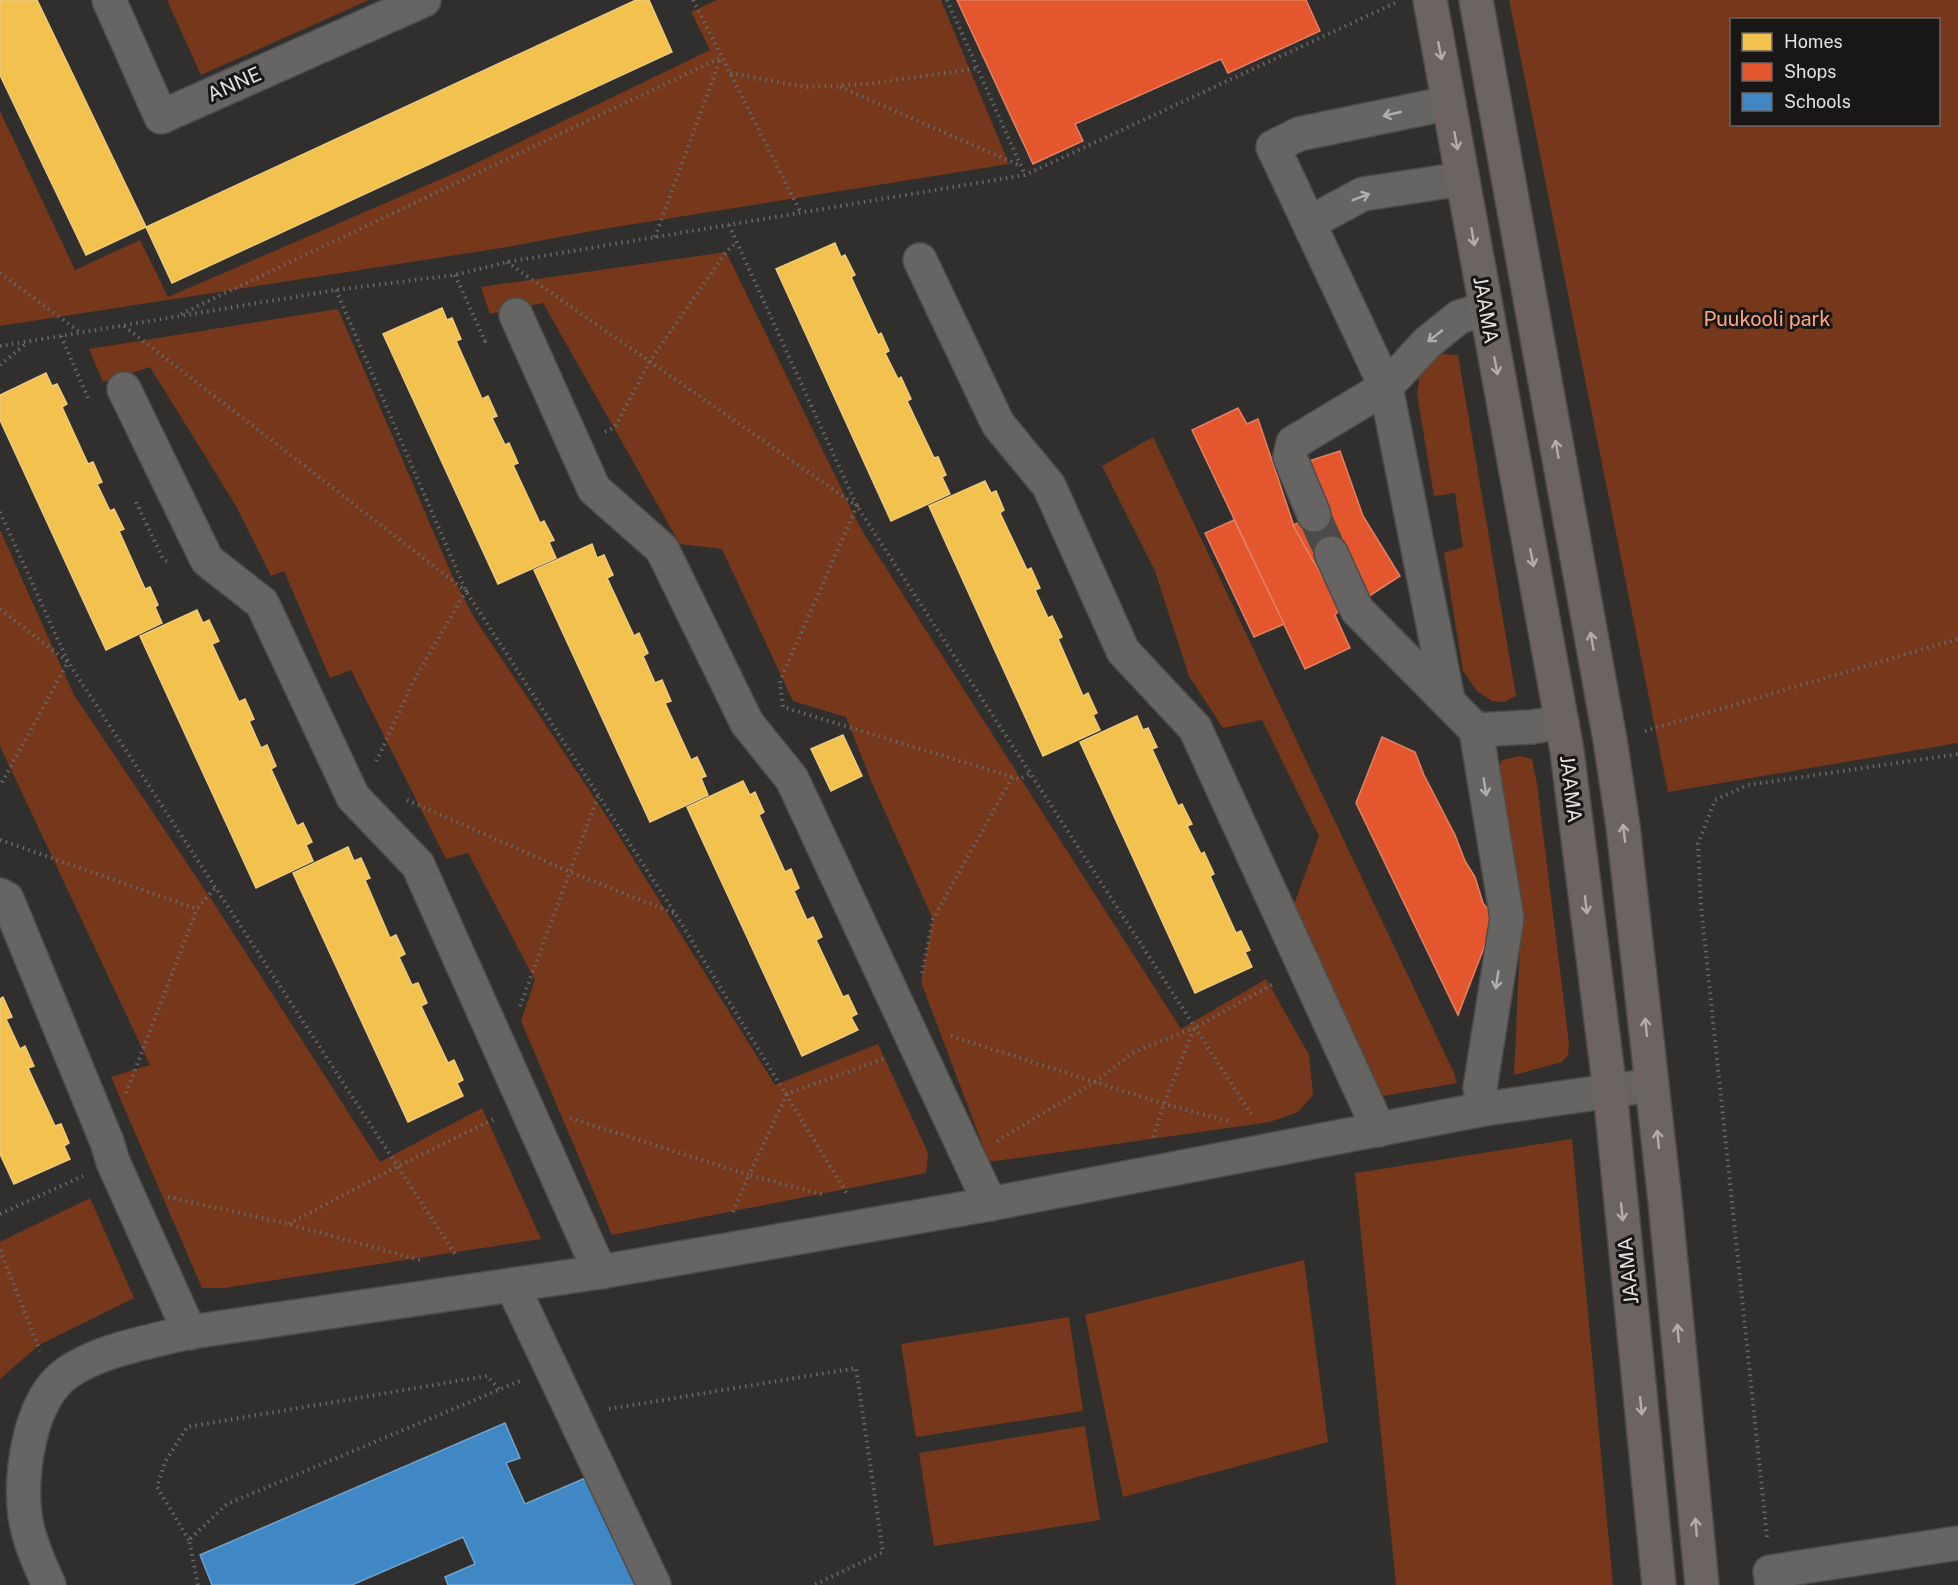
<svg xmlns="http://www.w3.org/2000/svg" width="1958" height="1585" font-family="'Public Sans',sans-serif">
  <style>
    .green { fill: #77371a; fill-rule: evenodd }
    .homes { fill: #f2c14e; stroke: #eeca7a; stroke-width: 1.5 }
    .shops { fill: #e4572e; stroke: #e48063; stroke-width: 1.5 }
    .schools { fill: #3f88c5; stroke: #70a2cd; stroke-width: 1.5 }
    .lines { fill: none; stroke-linecap: round; stroke-linejoin: round }
    .minor-tunnel { stroke: #4c4a49; stroke-width: 33; stroke-dasharray: 33 16; stroke-linecap: butt }
    .minor-casing { stroke: #4d4c4b; stroke-width: 36 }
    .major-casing { stroke: #4d4c4b; stroke-width: 36 }
    .path { stroke: #696868; stroke-width: 4; stroke-dasharray: 1.5 4.5; stroke-linecap: butt }
    .minor { stroke: #676564; stroke-width: 33 }
    .major { stroke: #6b6461; stroke-width: 33 }
    .oneway { stroke: #b3aead }
    .oneway2 { stroke: #b1afae }
    .labels { text-anchor: middle; dominant-baseline: central; stroke-width: 6; stroke-linejoin: round; paint-order: stroke }
    .street-label { font-size: 20px; fill: #e3e0df; stroke: #181716 }
    .park-label { font-size: 20px; fill: #fea581; stroke: #181716 }
  </style>
  <rect width="100%" height="100%" fill="#312f2e"/>
  <g class="green">
    <polygon points="167,0 369,0 201,75"/>
    <polygon points="717,0 941,0 1009,164 603,229 501,248 0,326 0,111 75,270 140,240 168,297 462,170 710,50 691,12"/>
    <path d="M1509,0H1958V743L1668,792ZM1732,20H1938V124H1732Z"/>
    <polygon points="726,252 861,529 1181,1029 1266,979 1309,1055 1313,1095 1298,1112 1270,1122 989,1162 921,982 933,919 872,783 846,717 793,701 722,549 680,544 543,303 490,314 481,287"/>
    <polygon points="338,309 451,573 473,616 607,817 775,1085 878,1044 928,1153 926,1173 612,1235 521,1021 535,980 468,853 446,859 351,670 330,678 284,571 271,576 236,506 150,367 103,382 89,349"/>
    <polygon points="1440,354 1458,355 1516,696 1504,702 1492,701 1477,691 1463,671 1444,553 1463,547 1455,493 1434,496 1417,394 1420,375"/>
    <polygon points="1153,437 1454,1073 1457,1083 1383,1096 1293,907 1319,836 1262,720 1223,728 1189,676 1155,571 1102,466"/>
    <polygon points="0,530 74,695 219,911 380,1162 482,1108 541,1239 224,1288 202,1288 111,1077 150,1065 0,746"/>
    <polygon points="1520,756 1532,759 1537,784 1569,1043 1568,1055 1562,1062 1514,1075 1520,945 1492,786 1502,760"/>
    <polygon points="1572,1139 1613,1585 1396,1585 1355,1173"/>
    <polygon points="90,1198 134,1298 39,1345 0,1379 0,1242"/>
    <polygon points="1304,1260 1328,1442 1123,1497 1085,1315"/>
    <polygon points="1069,1317 1083,1411 916,1437 901,1344"/>
    <polygon points="1085,1426 1100,1520 934,1546 919,1453"/>
  </g>
  <g class="homes">
    <polygon points="0,0 37,0 146,227 86,255 0,75"/>
    <polygon points="636,0 649,0 672,52 172,283 146,227"/>
    <polygon points="835,243 841,257 845,255 855,275 851,277 878,335 881,333 889,351 885,353 898,379 901,377 911,399 907,401 934,458 938,457 946,475 942,477 950,494 891,521 776,269"/>
    <polygon points="442,308 447,320 452,318 461,339 456,341 482,399 488,396 497,416 492,418 505,445 509,443 518,463 513,465 540,523 544,521 554,540 549,542 556,558 498,584 383,334"/>
    <polygon points="46,373 52,386 57,384 67,404 62,407 88,464 93,462 102,482 97,484 110,511 114,509 124,529 119,531 145,589 150,587 158,605 155,607 162,623 106,650 0,420 0,395"/>
    <polygon points="985,481 991,493 996,491 1004,510 1000,513 1027,570 1031,568 1040,588 1035,590 1048,618 1052,616 1062,637 1058,639 1083,696 1088,693 1097,713 1093,715 1100,730 1043,756 929,506"/>
    <polygon points="592,544 597,558 604,555 613,575 607,578 634,636 639,633 648,653 643,656 655,683 662,680 671,701 665,703 691,760 697,757 706,776 701,778 708,795 650,822 534,570"/>
    <polygon points="197,610 203,623 209,620 219,641 212,644 239,702 245,699 254,719 249,721 261,748 267,745 276,766 271,769 297,826 303,823 312,842 306,845 313,861 256,888 140,636"/>
    <polygon points="1137,716 1143,730 1148,728 1157,747 1152,749 1178,806 1182,804 1192,824 1187,826 1201,854 1204,852 1214,874 1210,876 1236,933 1241,931 1250,950 1245,952 1252,967 1195,993 1080,742"/>
    <polygon points="843,735 862,776 831,791 811,749"/>
    <polygon points="743,781 750,795 755,792 764,812 759,815 785,872 791,869 799,888 794,891 807,920 813,917 822,937 816,940 843,997 848,995 857,1014 851,1017 858,1030 802,1056 687,807"/>
    <polygon points="348,847 354,861 361,858 370,878 365,880 390,938 396,935 405,954 399,957 412,985 418,983 427,1003 421,1006 448,1063 454,1060 463,1080 457,1083 463,1096 408,1122 293,873"/>
    <polygon points="3,997 12,1017 6,1019 20,1049 25,1046 34,1066 28,1068 55,1126 61,1124 69,1143 64,1146 70,1159 14,1184 0,1154 0,999"/>
  </g>
  <g class="shops">
    <polygon points="957,0 1306,0 1320,31 1228,73 1221,59 1075,124 1083,141 1033,164"/>
    <polygon points="1238,408 1247,424 1258,419 1295,529 1341,608 1335,615 1350,648 1305,669 1192,430"/>
    <polygon points="1340,451 1363,516 1400,576 1363,600 1338,532 1303,463"/>
    <polygon points="1327,510 1343,547 1313,561 1293,525"/>
    <polygon points="1234,520 1284,624 1254,637 1205,533"/>
    <polygon points="1382,737 1415,752 1424,775 1455,835 1465,861 1475,877 1483,903 1495,919 1458,1015 1356,803"/>
  </g>
  <polygon class="schools" points="505,1423 520,1458 506,1463 525,1504 590,1476 636,1585 448,1585 445,1577 475,1564 463,1537 352,1585 212,1585 200,1555"/>
  <g class="lines">
    <polyline class="minor-tunnel" points="1314,515 1331,553"/>
    <g class="minor-casing">
      <g id="minor">
        <polyline points="109,0 161,117 424,0"/>
        <polyline points="1309,223 1363,194 1462,179"/>
        <polyline points="920,260 998,424 1049,486 1123,651 1195,728 1379,1130"/>
        <polyline points="516,315 594,489 662,549 747,723 792,779 990,1204"/>
        <polyline points="124,389 207,560 262,603 353,797 418,865 600,1272"/>
        <polyline points="1314,515 1290,457 1293,443 1386,387 1428,342 1459,317 1485,309"/>
        <polyline points="1331,553 1357,610 1476,730 1532,727 1562,722"/>
        <polyline points="1448,700 1386,387 1273,147 1299,134 1449,103"/>
        <polyline points="1476,730 1507,918 1480,1088 1484,1109"/>
        <polyline points="0,895 7,899 107,1142 113,1162 190,1333"/>
        <polyline points="512,1285 654,1585"/>
        <path d="M49,1585C39,1563 29,1541 25,1516C20,1473 29,1400 67,1373C100,1350 146,1343 184,1333L600,1272L990,1204L1484,1109L1652,1085"/>
        <polyline points="1772,1585 1770,1572 1958,1543"/>
      </g>
    </g>
    <g class="major-casing">
      <g id="major">
        <polyline points="1430,0 1567,751 1610,1091 1659,1585"/>
        <polyline points="1476,0 1610,740 1623,826 1665,1201 1702,1585"/>
      </g>
    </g>
    <g class="path">
      <polyline points="693,0 801,213"/>
      <polyline points="947,0 1025,175"/>
      <polyline points="730,73 806,87 869,84 978,68"/>
      <polyline points="840,87 1021,166"/>
      <polyline points="729,225 857,506 1253,1117"/>
      <polyline points="655,237 721,57"/>
      <polyline points="507,262 857,506 780,681 783,707 1019,779 1030,774"/>
      <polyline points="0,273 81,333"/>
      <polyline points="455,275 485,341 488,339"/>
      <polyline points="336,290 466,591 676,915 847,1194"/>
      <polyline points="181,314 722,57"/>
      <polyline points="124,326 466,591 413,682 376,762"/>
      <polyline points="61,336 89,400"/>
      <polyline points="0,346 336,290 455,275 507,262 1025,175 1395,3"/>
      <polyline points="0,365 27,343"/>
      <polyline points="605,432 615,427 650,361 726,252 737,242"/>
      <polyline points="136,502 163,559 169,563"/>
      <polyline points="0,512 68,662 457,1257"/>
      <polyline points="0,609 68,662 0,786"/>
      <polyline points="1645,731 1958,639"/>
      <polyline points="407,800 570,872 676,914"/>
      <polyline points="0,840 197,909 215,888"/>
      <polyline points="922,973 933,919 1013,776"/>
      <polyline points="520,1006 598,796"/>
      <polyline points="951,1036 1164,1104 1228,1121"/>
      <polyline points="126,1093 197,909"/>
      <polyline points="570,1118 749,1175 787,1094 883,1059"/>
      <polyline points="1153,1137 1164,1104 1194,1028 1275,983"/>
      <polyline points="997,1141 1095,1082 1134,1052 1194,1028"/>
      <polyline points="168,1197 289,1224 423,1261"/>
      <polyline points="733,1212 749,1175 825,1195"/>
      <polyline points="0,1214 83,1176"/>
      <polyline points="289,1224 398,1166 494,1119"/>
      <polyline points="0,1250 40,1351"/>
      <polyline points="609,1409 856,1368 883,1552 814,1585"/>
      <polyline points="1767,1537 1701,906 1698,844 1715,800 1748,785 1958,754"/>
      <polyline points="189,1540 157,1487 165,1462 187,1427 487,1376 500,1390"/>
      <polyline points="198,1585 189,1540 227,1504 520,1381"/>
    </g>
    <use href="#minor" class="minor"/>
    <use href="#major" class="major"/>
  </g>
  <defs><path id="oneway-shaft" d="M-6 0H5M1.5-3L5.5 0L1.5 3" fill="none" stroke-width="1.6" stroke-linecap="round" stroke-linejoin="round" transform="scale(1.5)"/></defs>
  <g class="oneway">
    <use href="#oneway-shaft" transform="translate(1440 51) rotate(79)"/>
    <use href="#oneway-shaft" transform="translate(1456 141) rotate(80)"/>
    <use href="#oneway-shaft" transform="translate(1473 237) rotate(80)"/>
    <use href="#oneway-shaft" transform="translate(1496 366) rotate(79)"/>
    <use href="#oneway-shaft" transform="translate(1557 449) rotate(-100)"/>
    <use href="#oneway-shaft" transform="translate(1532 558) rotate(79)"/>
    <use href="#oneway-shaft" transform="translate(1592 641) rotate(-100)"/>
    <use href="#oneway-shaft" transform="translate(1624 833) rotate(-97)"/>
    <use href="#oneway-shaft" transform="translate(1586 905) rotate(83)"/>
    <use href="#oneway-shaft" transform="translate(1646 1027) rotate(-96)"/>
    <use href="#oneway-shaft" transform="translate(1658 1139) rotate(-96)"/>
    <use href="#oneway-shaft" transform="translate(1622 1212) rotate(84)"/>
    <use href="#oneway-shaft" transform="translate(1678 1333) rotate(-95)"/>
    <use href="#oneway-shaft" transform="translate(1641 1406) rotate(84)"/>
    <use href="#oneway-shaft" transform="translate(1696 1527) rotate(-95)"/>
  </g>
  <g class="oneway2">
    <use href="#oneway-shaft" transform="translate(1392 114) rotate(167)"/>
    <use href="#oneway-shaft" transform="translate(1361 197) rotate(-21)"/>
    <use href="#oneway-shaft" transform="translate(1435 336) rotate(142)"/>
    <use href="#oneway-shaft" transform="translate(1485 787) rotate(81)"/>
    <use href="#oneway-shaft" transform="translate(1497 980) rotate(99)"/>
  </g>
  <g class="labels">
    <g class="street-label">
      <text transform="translate(234 84) rotate(-24)">ANNE</text>
      <text transform="translate(1486 310) rotate(80)">JAAMA</text>
      <text transform="translate(1571 789) rotate(83)">JAAMA</text>
      <text transform="translate(1628 1271) rotate(-96)">JAAMA</text>
    </g>
    <g class="park-label">
      <text x="1767" y="319">Puukooli park</text>
    </g>
  </g>
  <rect x="1730" y="18" width="210" height="108" fill="#181716" stroke="#696766" stroke-width="1.5"/>
  <rect x="1742" y="33" width="30" height="18" fill="#f2c14e" stroke="#696766" stroke-width="1.5"/>
  <text x="1784" y="48" font-size="18" fill="#e3e0df">Homes</text>
  <rect x="1742" y="63" width="30" height="18" fill="#e4572e" stroke="#696766" stroke-width="1.5"/>
  <text x="1784" y="78" font-size="18" fill="#e3e0df">Shops</text>
  <rect x="1742" y="93" width="30" height="18" fill="#3f88c5" stroke="#696766" stroke-width="1.5"/>
  <text x="1784" y="108" font-size="18" fill="#e3e0df">Schools</text>
</svg>
